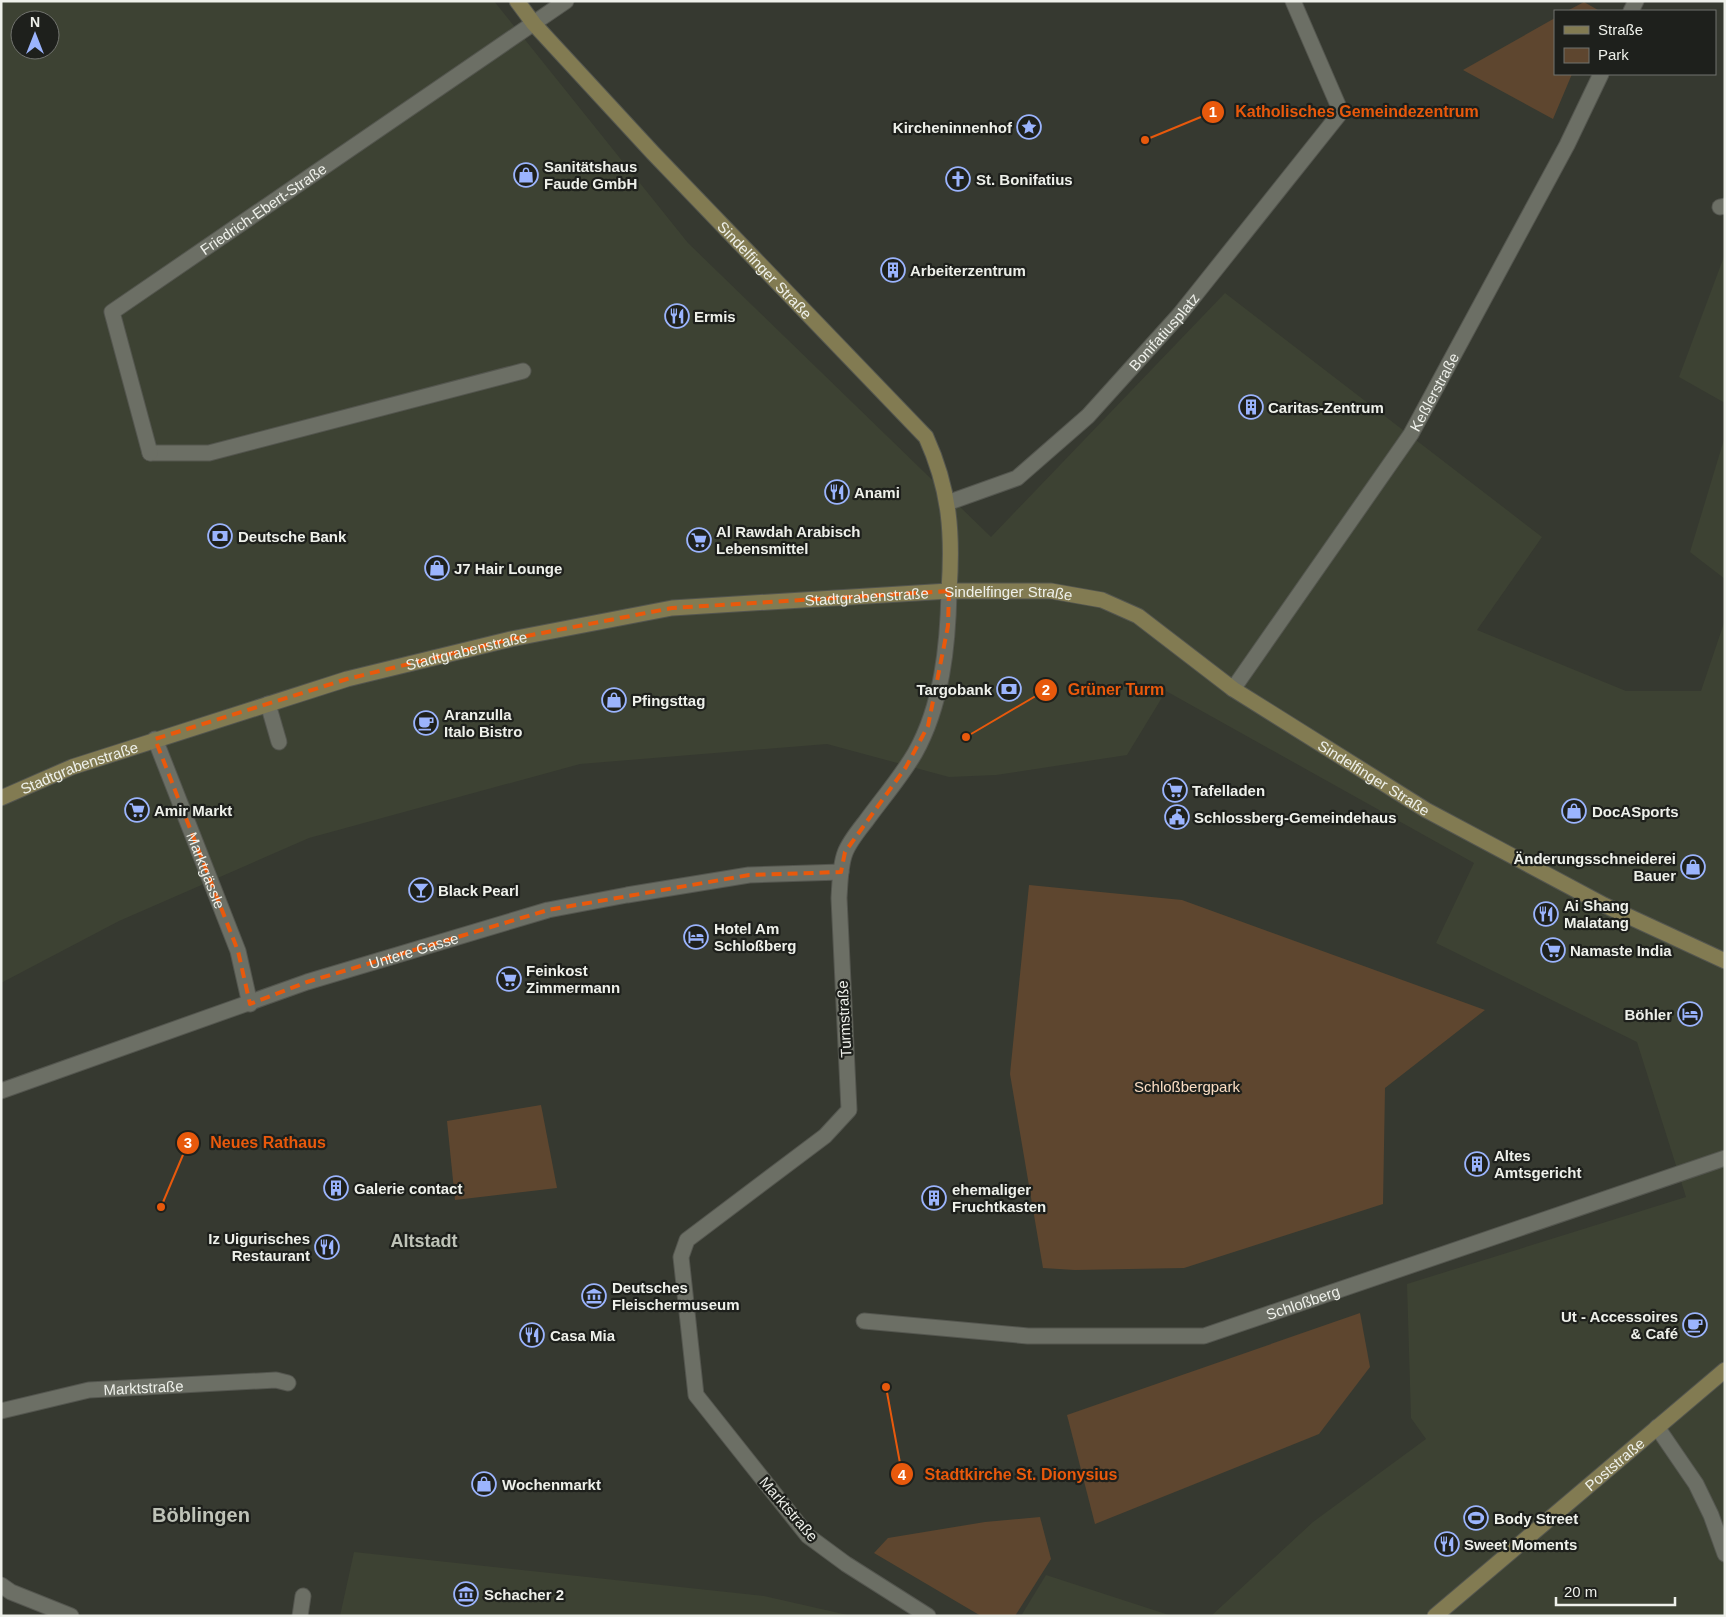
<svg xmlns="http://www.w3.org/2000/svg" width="1726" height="1617" font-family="Helvetica,sans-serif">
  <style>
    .built { fill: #3d4233; fill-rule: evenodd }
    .green { fill: #5e462f }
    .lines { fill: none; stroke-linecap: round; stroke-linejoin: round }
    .service-casing { stroke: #54564f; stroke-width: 17 }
    .pedestrian-casing { stroke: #54564f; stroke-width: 17 }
    .minor-casing { stroke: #54564f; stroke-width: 17 }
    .secondary-casing { stroke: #54564f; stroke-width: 17 }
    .service { stroke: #6c6f65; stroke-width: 15 }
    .pedestrian { stroke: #6c6f65; stroke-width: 15 }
    .minor { stroke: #6c6f65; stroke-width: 15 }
    .secondary { stroke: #827b52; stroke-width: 15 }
    .marked { fill: none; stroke: #e8590c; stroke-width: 4; stroke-dasharray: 10 6; stroke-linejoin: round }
    .labels { text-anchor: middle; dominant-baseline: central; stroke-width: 4.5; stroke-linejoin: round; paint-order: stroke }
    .poi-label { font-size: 15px; font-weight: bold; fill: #eef0ea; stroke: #1e201c; text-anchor: start }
    .street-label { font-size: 15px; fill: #eef0ea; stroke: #1e201c }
    .park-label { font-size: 15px; fill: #faddc3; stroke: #1e201c }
    .quarter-label { font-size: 18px; font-weight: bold; fill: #bec2b7; stroke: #1e201c }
    .district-label { font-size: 20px; font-weight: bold; fill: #bec2b7; stroke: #1e201c }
    .leader { fill: none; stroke: #e8590c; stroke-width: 2 }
    .callout-dot { fill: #e8590c; stroke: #1e201c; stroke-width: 2 }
    .mark-label { font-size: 15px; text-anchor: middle; font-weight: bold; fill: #fff }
    .callout-label { font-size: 16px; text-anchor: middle; font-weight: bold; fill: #e8590c; stroke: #1e201c; stroke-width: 4.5; stroke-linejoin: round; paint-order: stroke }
  </style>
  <rect width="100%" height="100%" fill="#363930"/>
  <g class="built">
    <path d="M1,1H494L688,243L991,537L1225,293L1542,537L1477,630L1626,691H1701L1725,620V1616H1211L1313,1522L1426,1439L1411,1418L1407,1284L1686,1197L1637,1042L1436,943L1474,863L1166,691L1127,755L996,775L949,777L827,744L580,764L309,838L119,921L1,983ZM20,20H50V50H20Z"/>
    <polygon points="1725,254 1725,403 1679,377"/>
    <polygon points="1725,436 1725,579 1690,552"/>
    <polygon points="354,1552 764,1596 852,1616 340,1616"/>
    <polygon points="1046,1575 1172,1616 1021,1616"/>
  </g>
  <g class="green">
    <polygon points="1584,2 1598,10 1598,11 1567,11"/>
    <polygon points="1555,18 1555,74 1572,74 1553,119 1463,70"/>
    <polygon points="1029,885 1182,900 1485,1010 1385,1088 1383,1204 1184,1268 1075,1270 1043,1268 1010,1074"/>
    <polygon points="541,1105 557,1188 455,1200 447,1121"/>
    <polygon points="1360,1313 1370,1367 1319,1434 1095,1524 1067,1415"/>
    <polygon points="1040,1517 1051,1559 1015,1616 981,1616 874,1553 888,1538 985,1522"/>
  </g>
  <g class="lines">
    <g class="service-casing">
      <g id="service">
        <polyline points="150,453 209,453 523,371"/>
        <polyline points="268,704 279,742"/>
        <polyline points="300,1616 303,1596"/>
      </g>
    </g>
    <g class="pedestrian-casing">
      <g id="pedestrian">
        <path id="s1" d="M1,1411L89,1390L276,1380L288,1383"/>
      </g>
    </g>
    <g class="minor-casing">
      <g id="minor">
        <polyline points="1631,11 1636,1"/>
        <polyline points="1720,207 1725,206"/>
        <path id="s2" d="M150,453L112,312L566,1"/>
        <path id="s3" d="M947,503L1017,478L1088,416L1180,314L1341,112L1293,1"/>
        <path id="s4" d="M1233,689L1411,434L1567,145L1601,74"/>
        <path id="s5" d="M155,739L238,951L250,1004"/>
        <path id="s6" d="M1,1091L307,982L548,910L627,895L749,875L841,872"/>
        <path id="s7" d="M864,1321L1028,1336H1204L1725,1158"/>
        <polyline points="1657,1427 1696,1484 1711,1515 1725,1554"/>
        <polyline points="1,1585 11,1592 71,1616"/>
        <path d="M928,1616L846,1564L808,1536L696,1395L681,1257L687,1240L825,1136L849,1110L839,898C840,883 840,866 845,853C849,842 859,830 866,821C882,799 901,777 915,753C942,705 948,645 949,591"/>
      </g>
    </g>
    <g class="secondary-casing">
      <g id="secondary">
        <path id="s8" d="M517,1L534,24L653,153L926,437C950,490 953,534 949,591"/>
        <path id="s9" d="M1,798L72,767L347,679L511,639L672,608L949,591H1051L1102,600L1138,616L1233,689L1426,810L1604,905L1725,961"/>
        <path id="s10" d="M1435,1616L1725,1370"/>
      </g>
    </g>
    <use href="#service" class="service"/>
    <use href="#pedestrian" class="pedestrian"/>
    <use href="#minor" class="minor"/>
    <use href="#secondary" class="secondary"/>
  </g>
  <path class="marked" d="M949,591L948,626L928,726L906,767L845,852L841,872L749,875L548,910L307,982L250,1004L238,951L155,739L347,679L511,639L672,608Z"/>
  <defs>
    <g id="sight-ring" transform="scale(1.25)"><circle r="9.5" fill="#1e201c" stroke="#9bb4fd" stroke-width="1.5"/><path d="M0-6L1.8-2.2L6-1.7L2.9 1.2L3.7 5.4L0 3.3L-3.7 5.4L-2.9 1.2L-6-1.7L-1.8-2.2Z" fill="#9bb4fd"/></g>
    <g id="shop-ring" transform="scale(1.25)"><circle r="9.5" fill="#1e201c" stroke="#9bb4fd" stroke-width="1.5"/><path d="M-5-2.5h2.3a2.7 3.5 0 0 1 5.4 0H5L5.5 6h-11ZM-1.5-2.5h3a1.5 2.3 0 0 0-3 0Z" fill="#9bb4fd"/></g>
    <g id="church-ring" transform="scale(1.25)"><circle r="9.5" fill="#1e201c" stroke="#9bb4fd" stroke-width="1.5"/><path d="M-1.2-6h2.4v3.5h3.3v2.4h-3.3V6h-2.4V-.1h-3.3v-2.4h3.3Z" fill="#9bb4fd"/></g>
    <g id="building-ring" transform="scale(1.25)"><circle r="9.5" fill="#1e201c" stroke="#9bb4fd" stroke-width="1.5"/><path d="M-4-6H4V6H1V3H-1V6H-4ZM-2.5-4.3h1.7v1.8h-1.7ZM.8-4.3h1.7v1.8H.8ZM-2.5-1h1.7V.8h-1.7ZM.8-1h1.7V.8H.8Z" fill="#9bb4fd"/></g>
    <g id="restaurant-ring" transform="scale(1.25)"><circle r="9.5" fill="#1e201c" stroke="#9bb4fd" stroke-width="1.5"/><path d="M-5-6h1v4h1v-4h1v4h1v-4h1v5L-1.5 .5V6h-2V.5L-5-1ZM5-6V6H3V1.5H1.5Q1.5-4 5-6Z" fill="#9bb4fd"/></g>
    <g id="bank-ring" transform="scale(1.25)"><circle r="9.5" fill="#1e201c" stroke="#9bb4fd" stroke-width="1.5"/><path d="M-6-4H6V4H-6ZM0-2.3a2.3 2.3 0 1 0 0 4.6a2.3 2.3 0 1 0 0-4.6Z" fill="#9bb4fd"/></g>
    <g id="supermarket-ring" transform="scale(1.25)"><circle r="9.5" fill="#1e201c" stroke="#9bb4fd" stroke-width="1.5"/><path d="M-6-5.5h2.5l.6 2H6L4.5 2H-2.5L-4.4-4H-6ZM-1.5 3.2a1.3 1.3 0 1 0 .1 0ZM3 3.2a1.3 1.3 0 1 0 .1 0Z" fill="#9bb4fd"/></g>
    <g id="cafe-ring" transform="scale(1.25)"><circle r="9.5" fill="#1e201c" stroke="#9bb4fd" stroke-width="1.5"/><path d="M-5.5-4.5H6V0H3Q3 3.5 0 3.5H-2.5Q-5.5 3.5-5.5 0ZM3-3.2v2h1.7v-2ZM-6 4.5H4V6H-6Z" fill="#9bb4fd"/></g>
    <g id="civic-ring" transform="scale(1.25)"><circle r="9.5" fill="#1e201c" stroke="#9bb4fd" stroke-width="1.5"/><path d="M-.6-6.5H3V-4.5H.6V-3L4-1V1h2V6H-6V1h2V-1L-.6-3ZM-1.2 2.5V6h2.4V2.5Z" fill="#9bb4fd"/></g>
    <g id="bar-ring" transform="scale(1.25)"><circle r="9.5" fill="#1e201c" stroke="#9bb4fd" stroke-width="1.5"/><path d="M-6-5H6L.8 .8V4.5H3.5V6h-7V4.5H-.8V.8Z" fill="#9bb4fd"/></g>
    <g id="hotel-ring" transform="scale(1.25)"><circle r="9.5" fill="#1e201c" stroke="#9bb4fd" stroke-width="1.5"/><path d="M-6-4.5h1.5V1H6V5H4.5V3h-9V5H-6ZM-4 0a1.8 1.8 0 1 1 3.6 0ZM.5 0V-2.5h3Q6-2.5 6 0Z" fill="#9bb4fd"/></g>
    <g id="museum-ring" transform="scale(1.25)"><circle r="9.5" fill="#1e201c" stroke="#9bb4fd" stroke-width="1.5"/><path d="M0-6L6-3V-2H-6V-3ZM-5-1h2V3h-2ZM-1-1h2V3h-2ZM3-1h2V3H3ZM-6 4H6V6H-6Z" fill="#9bb4fd"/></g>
    <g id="stadium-ring" transform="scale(1.25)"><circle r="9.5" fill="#1e201c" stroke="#9bb4fd" stroke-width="1.5"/><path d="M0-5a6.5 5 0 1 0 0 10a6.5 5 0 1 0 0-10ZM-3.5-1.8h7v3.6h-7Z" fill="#9bb4fd"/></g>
  </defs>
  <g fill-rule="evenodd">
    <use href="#sight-ring" x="1029" y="127"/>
    <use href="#shop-ring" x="526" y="175"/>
    <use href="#church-ring" x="958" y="179"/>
    <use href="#building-ring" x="893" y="270"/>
    <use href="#restaurant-ring" x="677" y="316"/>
    <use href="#building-ring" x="1251" y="407"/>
    <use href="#restaurant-ring" x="837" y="492"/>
    <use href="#bank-ring" x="220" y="536"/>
    <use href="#supermarket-ring" x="699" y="540"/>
    <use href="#shop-ring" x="437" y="568"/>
    <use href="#bank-ring" x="1009" y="689"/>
    <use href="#shop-ring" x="614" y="700"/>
    <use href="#cafe-ring" x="426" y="723"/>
    <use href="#supermarket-ring" x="1175" y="790"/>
    <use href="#supermarket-ring" x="137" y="810"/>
    <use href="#shop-ring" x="1574" y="811"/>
    <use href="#civic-ring" x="1177" y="817"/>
    <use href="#shop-ring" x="1693" y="867"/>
    <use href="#bar-ring" x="421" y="890"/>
    <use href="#restaurant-ring" x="1546" y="914"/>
    <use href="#hotel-ring" x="696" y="937"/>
    <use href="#supermarket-ring" x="1553" y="950"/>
    <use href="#supermarket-ring" x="509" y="979"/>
    <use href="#hotel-ring" x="1690" y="1014"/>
    <use href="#building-ring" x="1477" y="1164"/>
    <use href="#building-ring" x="336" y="1188"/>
    <use href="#building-ring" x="934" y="1198"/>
    <use href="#restaurant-ring" x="327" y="1247"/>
    <use href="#museum-ring" x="594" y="1296"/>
    <use href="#cafe-ring" x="1695" y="1325"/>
    <use href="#restaurant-ring" x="532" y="1335"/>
    <use href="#shop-ring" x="484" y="1484"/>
    <use href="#stadium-ring" x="1476" y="1518"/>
    <use href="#restaurant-ring" x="1447" y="1544"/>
    <use href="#museum-ring" x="466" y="1594"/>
  </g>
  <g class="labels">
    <g class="poi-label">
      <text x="1012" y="127" text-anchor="end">Kircheninnenhof</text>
      <text x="544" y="166">Sanitätshaus<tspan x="544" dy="17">Faude GmbH</tspan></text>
      <text x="976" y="179">St. Bonifatius</text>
      <text x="910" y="270">Arbeiterzentrum</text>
      <text x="694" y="316">Ermis</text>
      <text x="1268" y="407">Caritas-Zentrum</text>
      <text x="854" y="492">Anami</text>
      <text x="716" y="531">Al Rawdah Arabisch<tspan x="716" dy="17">Lebensmittel</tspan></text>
      <text x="238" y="536">Deutsche Bank</text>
      <text x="454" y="568">J7 Hair Lounge</text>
      <text x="992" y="689" text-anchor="end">Targobank</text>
      <text x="632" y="700">Pfingsttag</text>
      <text x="444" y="714">Aranzulla<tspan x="444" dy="17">Italo Bistro</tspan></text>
      <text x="1192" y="790">Tafelladen</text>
      <text x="154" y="810">Amir Markt</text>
      <text x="1592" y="811">DocASports</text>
      <text x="1194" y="817">Schlossberg-Gemeindehaus</text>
      <text x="1676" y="858" text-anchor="end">Änderungsschneiderei<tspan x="1676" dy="17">Bauer</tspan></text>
      <text x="438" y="890">Black Pearl</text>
      <text x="1564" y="905">Ai Shang<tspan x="1564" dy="17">Malatang</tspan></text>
      <text x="714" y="928">Hotel Am<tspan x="714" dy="17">Schloßberg</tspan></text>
      <text x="1570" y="950">Namaste India</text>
      <text x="526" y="970">Feinkost<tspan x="526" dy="17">Zimmermann</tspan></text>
      <text x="1672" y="1014" text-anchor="end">Böhler</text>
      <text x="1494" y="1155">Altes<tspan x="1494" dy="17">Amtsgericht</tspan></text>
      <text x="354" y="1188">Galerie contact</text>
      <text x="952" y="1189">ehemaliger<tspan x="952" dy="17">Fruchtkasten</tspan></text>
      <text x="310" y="1238" text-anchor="end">Iz Uigurisches<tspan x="310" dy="17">Restaurant</tspan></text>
      <text x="612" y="1287">Deutsches<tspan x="612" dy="17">Fleischermuseum</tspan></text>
      <text x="1678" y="1316" text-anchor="end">Ut - Accessoires<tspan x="1678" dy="17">&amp; Café</tspan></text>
      <text x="550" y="1335">Casa Mia</text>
      <text x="502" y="1484">Wochenmarkt</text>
      <text x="1494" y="1518">Body Street</text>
      <text x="1464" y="1544">Sweet Moments</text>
      <text x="484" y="1594">Schacher 2</text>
    </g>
    <g class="street-label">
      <text stroke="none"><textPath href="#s2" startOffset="329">Friedrich-Ebert-Straße</textPath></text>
      <text stroke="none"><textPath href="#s8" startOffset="366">Sindelfinger Straße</textPath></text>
      <text stroke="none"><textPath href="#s3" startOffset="282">Bonifatiusplatz</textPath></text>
      <text stroke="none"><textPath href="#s4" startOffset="359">Keßlerstraße</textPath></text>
      <text stroke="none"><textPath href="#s9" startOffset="1036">Sindelfinger Straße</textPath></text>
      <text stroke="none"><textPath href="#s9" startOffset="894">Stadtgrabenstraße</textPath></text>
      <text stroke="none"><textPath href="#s9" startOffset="489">Stadtgrabenstraße</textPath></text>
      <text stroke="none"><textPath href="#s9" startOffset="84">Stadtgrabenstraße</textPath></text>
      <text stroke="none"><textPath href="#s9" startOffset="1456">Sindelfinger Straße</textPath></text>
      <text stroke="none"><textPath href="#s5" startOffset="141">Marktgässle</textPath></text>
      <text stroke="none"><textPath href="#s6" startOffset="436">Untere Gasse</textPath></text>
      <text transform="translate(844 1019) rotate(-93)">Turmstraße</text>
      <text stroke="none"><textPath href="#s7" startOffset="445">Schloßberg</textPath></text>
      <text stroke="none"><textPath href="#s1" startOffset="145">Marktstraße</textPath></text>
      <text stroke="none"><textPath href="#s10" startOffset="235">Poststraße</textPath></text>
      <text transform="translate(789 1509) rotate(49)">Marktstraße</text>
    </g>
    <g class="park-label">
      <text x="1187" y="1086">Schloßbergpark</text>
    </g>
    <g class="quarter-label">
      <text x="424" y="1241">Altstadt</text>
    </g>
    <g class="district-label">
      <text x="201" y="1515">Böblingen</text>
    </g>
  </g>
  <path class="leader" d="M1145 140L1213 112M966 737L1046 690M161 1207L188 1143M886 1387L902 1474"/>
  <g class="callout-dot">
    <circle cx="1145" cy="140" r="5"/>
    <circle cx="966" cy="737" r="5"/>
    <circle cx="161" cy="1207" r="5"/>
    <circle cx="886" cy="1387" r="5"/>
    <circle cx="1213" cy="112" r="12"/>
    <circle cx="1046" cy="690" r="12"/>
    <circle cx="188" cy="1143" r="12"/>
    <circle cx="902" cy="1474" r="12"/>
  </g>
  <g class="mark-label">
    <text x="1213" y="117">1</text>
    <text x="1046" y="695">2</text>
    <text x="188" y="1148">3</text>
    <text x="902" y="1480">4</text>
  </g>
  <g class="callout-label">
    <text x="1357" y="117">Katholisches Gemeindezentrum</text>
    <text x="1116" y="695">Grüner Turm</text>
    <text x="268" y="1148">Neues Rathaus</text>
    <text x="1021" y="1480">Stadtkirche St. Dionysius</text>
  </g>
  <rect width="1726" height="1617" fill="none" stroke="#eef0ea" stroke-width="5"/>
  <rect x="1554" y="10" width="162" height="65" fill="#1e201c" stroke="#71736e"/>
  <rect x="1564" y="26" width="25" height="8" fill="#827b52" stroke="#71736e"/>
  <text x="1598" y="35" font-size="15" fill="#eef0ea">Straße</text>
  <rect x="1564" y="48" width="25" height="15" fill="#5e462f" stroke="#71736e"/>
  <text x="1598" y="60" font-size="15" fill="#eef0ea">Park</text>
  <g transform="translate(35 35)"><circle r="24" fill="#1e201c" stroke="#71736e"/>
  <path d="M0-4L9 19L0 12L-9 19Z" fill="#9bb4fd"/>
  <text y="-8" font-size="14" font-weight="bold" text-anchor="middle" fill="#eef0ea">N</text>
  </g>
  <path d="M1556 1597v8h119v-8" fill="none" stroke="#eef0ea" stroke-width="2.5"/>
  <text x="1564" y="1597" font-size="15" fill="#eef0ea" stroke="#1e201c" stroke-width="4" paint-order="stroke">20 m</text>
</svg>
